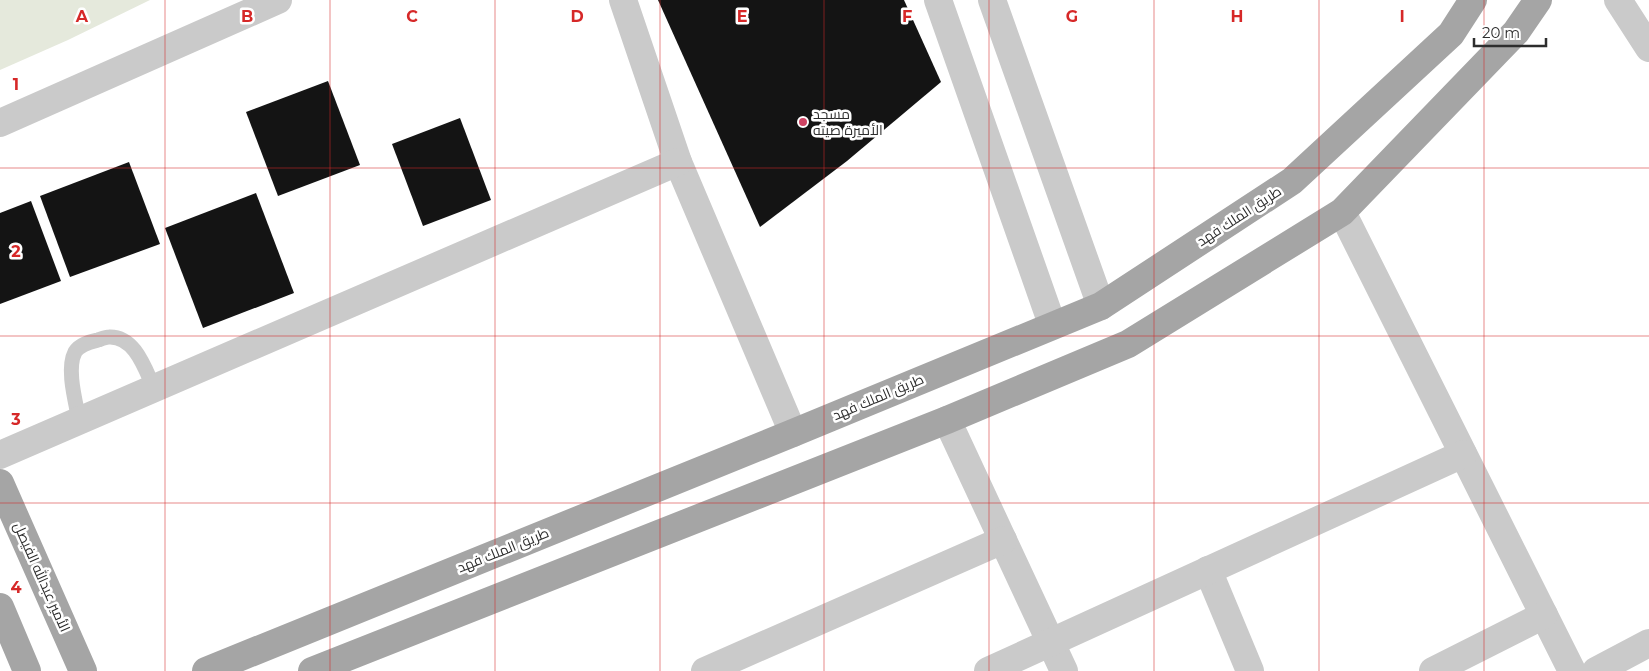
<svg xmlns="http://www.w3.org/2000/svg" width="1649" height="671" font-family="Montserrat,Cairo,sans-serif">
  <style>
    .green { fill: #e5e9dc }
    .building { fill: #141414 }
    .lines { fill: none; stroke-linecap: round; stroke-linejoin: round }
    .service { stroke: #cacaca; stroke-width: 15 }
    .minor { stroke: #cacaca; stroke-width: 28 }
    .primary { stroke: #a5a5a5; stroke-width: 28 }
    .grid { fill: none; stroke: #d62828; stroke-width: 1; stroke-opacity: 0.55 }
    .poi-dot { fill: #cf4363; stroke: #fff; stroke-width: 2 }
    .labels { text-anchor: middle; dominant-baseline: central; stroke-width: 5; stroke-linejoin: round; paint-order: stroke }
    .poi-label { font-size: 14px; fill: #2d2d2d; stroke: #fff; text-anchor: start }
    .street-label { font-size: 14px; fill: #2d2d2d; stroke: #fff }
    .grid-label { font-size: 16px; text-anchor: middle; font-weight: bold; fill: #d62828; stroke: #fff; stroke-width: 5; stroke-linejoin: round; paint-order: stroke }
  </style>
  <rect width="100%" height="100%" fill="#fff"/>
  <polygon class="green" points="0,0 150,0 68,40 0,70"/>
  <g class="building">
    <polygon points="658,0 904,0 941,82 847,161 760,227"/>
    <polygon points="328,81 360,165 278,196 246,112"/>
    <polygon points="460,118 491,200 423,226 392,144"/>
    <polygon points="129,162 160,244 70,277 40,196"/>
    <polygon points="256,193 294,293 203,328 165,228"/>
    <polygon points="31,201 61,281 0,304 0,213"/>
  </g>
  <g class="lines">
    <path class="service" d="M79,420C76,403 66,369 75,352C80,344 90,342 98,340C101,339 106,337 109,337C135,336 145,369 154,388"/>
    <g class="minor">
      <polyline points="623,0 678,162 793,433"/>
      <polyline points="938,0 1052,324"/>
      <polyline points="992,0 1101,306"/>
      <polyline points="1618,0 1649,48"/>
      <polyline points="0,123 278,0"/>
      <polyline points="1342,212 1572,671"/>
      <polyline points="947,420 1064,671"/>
      <polyline points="0,455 678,162"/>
      <polyline points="1208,570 1250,671"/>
      <polyline points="705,671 1003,540"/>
      <polyline points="988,671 1463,454"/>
      <polyline points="1433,671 1544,615"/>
      <polyline points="1596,671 1649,643"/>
    </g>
    <g class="primary">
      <polyline points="0,483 83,671"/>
      <polyline points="0,607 27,671"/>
      <polyline points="206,671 793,433 1101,306 1292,181 1451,34 1473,0"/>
      <polyline points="312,671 947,420 1128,344 1342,212 1516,32 1538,0"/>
    </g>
  </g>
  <path class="grid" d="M165,0V671M330,0V671M495,0V671M660,0V671M824,0V671M989,0V671M1154,0V671M1319,0V671M1484,0V671M0,168H1649M0,336H1649M0,503H1649"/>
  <circle class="poi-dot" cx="803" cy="122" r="5"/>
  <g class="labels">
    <g class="poi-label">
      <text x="813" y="114">مسجد<tspan x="813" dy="16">الأميرة صيته</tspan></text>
    </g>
    <g class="street-label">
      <text transform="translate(1239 216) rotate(-33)">طريق الملك فهد</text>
      <text transform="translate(878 397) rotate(-23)">طريق الملك فهد</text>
      <text transform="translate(503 550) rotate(-22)">طريق الملك فهد</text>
      <text transform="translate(42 577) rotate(66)">الأمير عبدالله الفيصل</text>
    </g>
  </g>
  <g class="grid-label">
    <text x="82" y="22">A</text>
    <text x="247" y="22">B</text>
    <text x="412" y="22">C</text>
    <text x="577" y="22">D</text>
    <text x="742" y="22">E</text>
    <text x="907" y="22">F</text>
    <text x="1072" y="22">G</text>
    <text x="1237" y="22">H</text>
    <text x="1402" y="22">I</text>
    <text x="16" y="90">1</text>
    <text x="16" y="257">2</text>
    <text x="16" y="425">3</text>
    <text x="16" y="593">4</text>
  </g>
  <path d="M1474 38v8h72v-8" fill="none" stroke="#2d2d2d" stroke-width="2.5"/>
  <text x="1482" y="38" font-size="15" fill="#2d2d2d" stroke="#ffffff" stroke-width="4" paint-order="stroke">20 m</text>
</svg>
